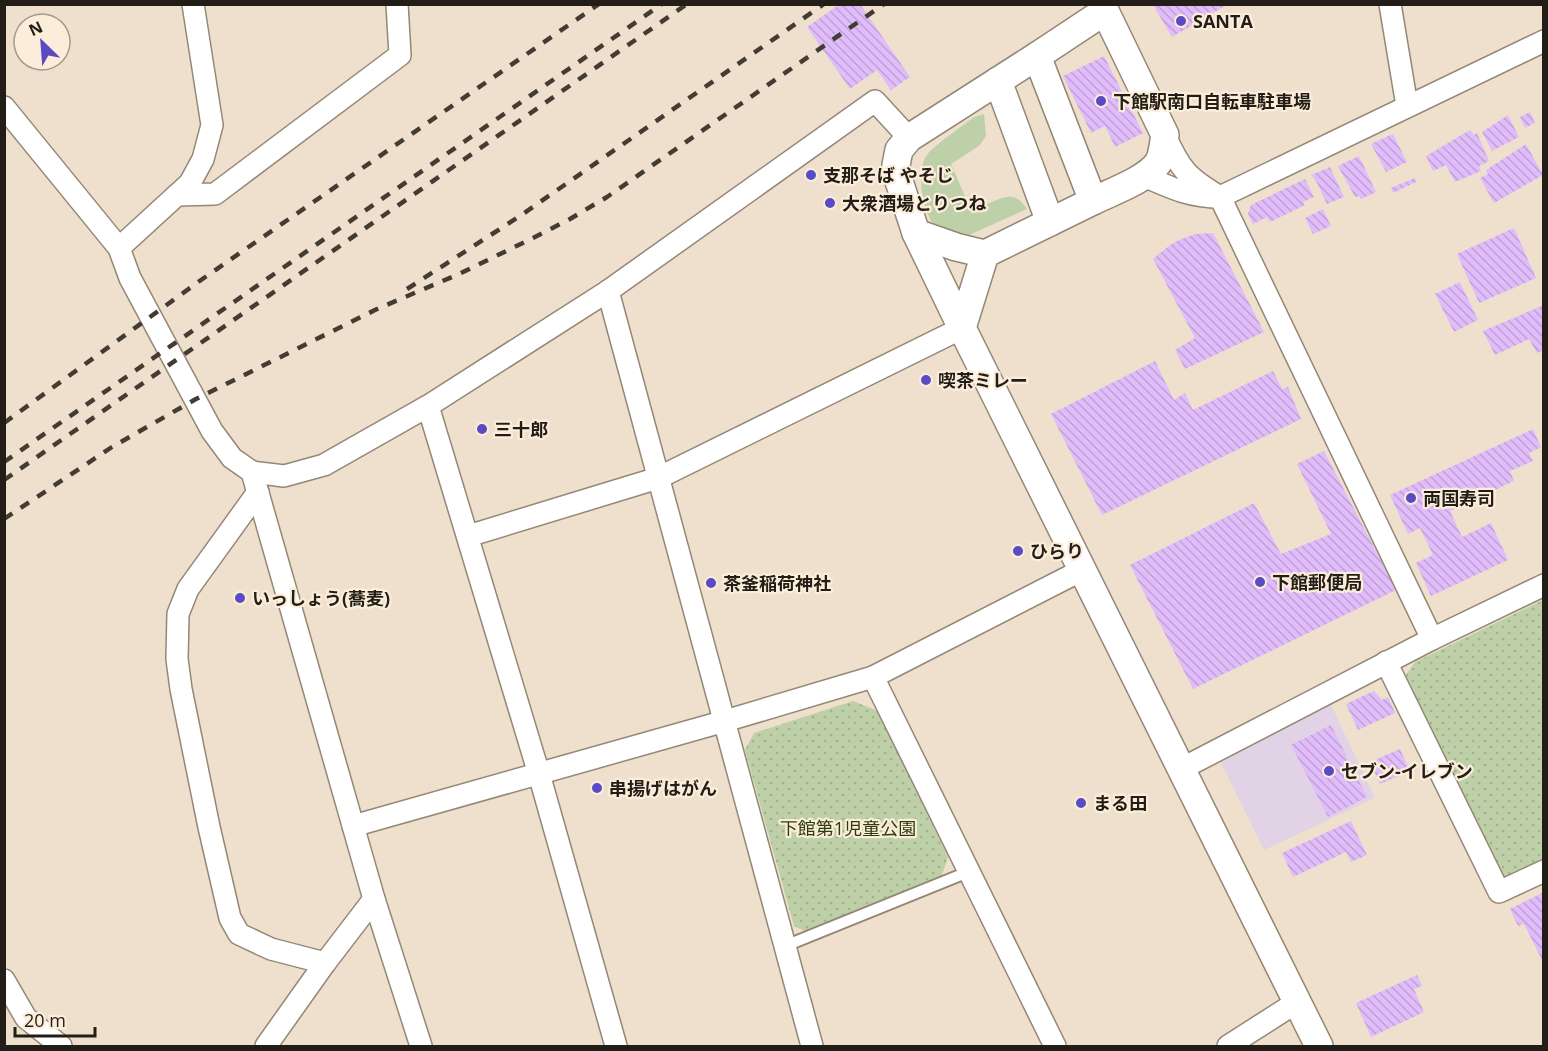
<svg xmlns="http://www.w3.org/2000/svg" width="1548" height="1051" font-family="'Open Sans','Noto Sans JP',sans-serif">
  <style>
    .commercial { fill: #e2d2e5 }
    .green { fill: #bed0a7 }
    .park { fill: url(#park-dots) }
    .building { fill: url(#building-back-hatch) }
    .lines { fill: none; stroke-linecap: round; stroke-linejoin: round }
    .service-casing { stroke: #948775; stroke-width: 14 }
    .minor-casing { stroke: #948775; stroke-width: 24 }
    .tertiary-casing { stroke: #948775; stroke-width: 30 }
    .service { stroke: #fff; stroke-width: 10 }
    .minor { stroke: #fff; stroke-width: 21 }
    .tertiary { stroke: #fff; stroke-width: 27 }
    .rail { stroke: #433c33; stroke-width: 4.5; stroke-dasharray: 10 10; stroke-linecap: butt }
    .poi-dot { fill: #594bc4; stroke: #fcedda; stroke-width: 2 }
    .labels { text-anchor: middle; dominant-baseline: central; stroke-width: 4.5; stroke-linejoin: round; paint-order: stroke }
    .poi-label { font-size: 18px; font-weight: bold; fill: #221d16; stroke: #fcedda; text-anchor: start }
    .park-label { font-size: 18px; fill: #2c3d0d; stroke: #fcedda }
  </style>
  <defs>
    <pattern id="park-dots" width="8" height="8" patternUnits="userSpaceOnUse" patternTransform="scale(1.5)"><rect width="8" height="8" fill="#bed0a7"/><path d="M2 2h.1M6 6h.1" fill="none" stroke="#a3b28f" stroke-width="1.8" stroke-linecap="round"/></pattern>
    <pattern id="building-back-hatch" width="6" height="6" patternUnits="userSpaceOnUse" patternTransform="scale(1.5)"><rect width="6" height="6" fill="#e0bcfa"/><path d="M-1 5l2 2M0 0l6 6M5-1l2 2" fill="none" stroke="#c0a1d6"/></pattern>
  </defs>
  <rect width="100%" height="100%" fill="#eee0cd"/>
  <polygon class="commercial" points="1331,705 1375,798 1264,850 1219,759"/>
  <path class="green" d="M984,114L986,136L979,146L951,164L970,208C993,208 1010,182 1027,209L958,240C949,237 941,233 934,225C923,211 915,171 927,155C932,147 964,125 974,117Z"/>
  <g class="park">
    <polygon points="1543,600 1543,863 1508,880 1502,877 1403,679 1415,662"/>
    <polygon points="853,701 878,711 948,857 942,875 805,931 794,926 745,750 754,733"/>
  </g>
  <g class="building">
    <polygon points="840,4 860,4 910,77 891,90 877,70 850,89 807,27"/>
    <polygon points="1228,4 1172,37 1153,5 1155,4"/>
    <polygon points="1104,56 1143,133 1115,147 1105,126 1091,133 1063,76"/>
    <polygon points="1530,112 1535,123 1525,128 1520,117"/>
    <polygon points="1508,115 1519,137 1492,151 1482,132"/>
    <polygon points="1470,130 1474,135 1477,133 1489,161 1479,166 1481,171 1455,182 1446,165 1433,171 1426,156"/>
    <polygon points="1393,134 1407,162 1386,172 1371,144"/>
    <polygon points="1526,144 1543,175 1494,203 1480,178 1488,174 1486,170"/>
    <polygon points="1359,156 1376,192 1361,199 1359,196 1355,197 1338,166"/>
    <polygon points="1330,167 1344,197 1327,204 1316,181 1311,175"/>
    <polygon points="1415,178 1416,182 1393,193 1391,188"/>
    <polygon points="1305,179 1314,197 1303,202 1305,205 1270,222 1267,217 1253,224 1248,214 1251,205"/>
    <polygon points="1323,209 1331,226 1313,234 1305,218"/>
    <polygon points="1514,228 1536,278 1479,303 1457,254"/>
    <polygon points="1213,233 1264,332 1185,369 1175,350 1195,338 1153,259 1170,245 1179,240 1195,234"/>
    <polygon points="1460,282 1478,320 1454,332 1435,294"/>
    <polygon points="1544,305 1544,350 1537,353 1529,339 1495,355 1483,331"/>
    <polygon points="1155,361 1174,400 1185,393 1193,410 1273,371 1282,389 1288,387 1301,419 1102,515 1051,414"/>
    <polygon points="1533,429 1541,447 1529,453 1533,461 1510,471 1514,481 1450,511 1462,537 1491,523 1508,560 1431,596 1416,563 1433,555 1420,528 1408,534 1390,495"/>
    <polygon points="1324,451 1396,590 1193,689 1130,565 1254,503 1281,554 1331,534 1297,464"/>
    <polygon points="1374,691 1382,700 1388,697 1395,713 1358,730 1346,704"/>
    <polygon points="1331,725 1367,797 1328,817 1291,745"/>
    <polygon points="1400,749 1410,771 1380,784 1370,762"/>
    <polygon points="1351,821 1367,855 1351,862 1346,852 1293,877 1282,853"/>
    <polygon points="1544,892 1544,964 1524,924 1518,926 1510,909"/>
    <polygon points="1417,975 1422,986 1414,989 1424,1012 1371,1037 1356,1003"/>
  </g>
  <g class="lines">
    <g class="service-casing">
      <polyline id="service" points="785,946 968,872"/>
    </g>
    <g class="minor-casing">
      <g id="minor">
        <polyline points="1390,4 1407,106"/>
        <polyline points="4,107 119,248 130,278 212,431 232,458 252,472 374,899 421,1046"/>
        <path d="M1165,135C1180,170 1188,178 1220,197L1432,639"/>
        <path d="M1144,176C1171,188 1190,197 1220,197L1544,41"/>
        <polyline points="177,195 215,194 400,55 397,4"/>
        <polyline points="119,248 190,183 203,159 212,125 193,4"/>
        <polyline points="608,291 812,1046"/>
        <polyline points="428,406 539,774 616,1046"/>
        <polyline points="252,472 284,476 324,465 428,406 608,291 875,101 909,138"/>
        <polyline points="258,492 188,589 178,614 177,659 181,689 209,827 230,918 239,934 271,949 325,963"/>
        <polyline points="468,536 658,478 962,328"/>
        <polyline points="1386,662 1499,892 1544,871"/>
        <polyline points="873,677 1055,1046"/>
        <polyline points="1181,769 1432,639 1544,585"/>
        <polyline points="353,826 725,721 873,677 1082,570"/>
        <polyline points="4,980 26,1018 61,1046"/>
        <polyline points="266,1046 325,963 374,899"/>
        <polyline points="1228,1046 1297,1002"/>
      </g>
    </g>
    <g class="tertiary-casing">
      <g id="tertiary">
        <path d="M1037,56L1105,11L1165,135C1163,144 1163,155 1158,163C1146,180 1111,192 1093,201"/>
        <polyline points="998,81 1050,222"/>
        <polyline points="916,233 956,247 985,254"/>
        <polyline points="962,328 985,254 1093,201 1037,56 909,138 899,150 896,165 898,178 916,233 962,328 1319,1046"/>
      </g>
    </g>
    <use href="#service" class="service"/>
    <use href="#minor" class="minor"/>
    <use href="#tertiary" class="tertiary"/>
    <g class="rail">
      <polyline points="407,289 520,216 824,4"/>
      <polyline points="4,423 201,280 599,4"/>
      <polyline points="4,462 662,4"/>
      <polyline points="4,480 687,4"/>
      <polyline points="4,519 112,447 196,399 377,309 459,274 533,238 570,219 607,197 884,4"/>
    </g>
  </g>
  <g class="poi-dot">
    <circle cx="1181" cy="21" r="6"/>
    <circle cx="1101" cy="101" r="6"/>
    <circle cx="811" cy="175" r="6"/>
    <circle cx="830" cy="203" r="6"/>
    <circle cx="926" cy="380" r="6"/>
    <circle cx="482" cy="429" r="6"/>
    <circle cx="1411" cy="498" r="6"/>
    <circle cx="1018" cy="551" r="6"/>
    <circle cx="1260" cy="582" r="6"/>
    <circle cx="711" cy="583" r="6"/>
    <circle cx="240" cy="598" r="6"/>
    <circle cx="1329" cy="771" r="6"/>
    <circle cx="597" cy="788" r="6"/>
    <circle cx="1081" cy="803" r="6"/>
  </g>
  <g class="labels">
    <g class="poi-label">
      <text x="1193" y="21">SANTA</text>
      <text x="1113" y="101">下館駅南口自転車駐車場</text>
      <text x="823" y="175">支那そば やそじ</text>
      <text x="842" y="203">大衆酒場とりつね</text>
      <text x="938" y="380">喫茶ミレー</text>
      <text x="494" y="429">三十郎</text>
      <text x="1423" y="498">両国寿司</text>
      <text x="1030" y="551">ひらり</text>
      <text x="1272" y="582">下館郵便局</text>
      <text x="723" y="583">茶釜稲荷神社</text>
      <text x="252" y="598">いっしょう(蕎麦)</text>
      <text x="1341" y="771">セブン-イレブン</text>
      <text x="609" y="788">串揚げはがん</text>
      <text x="1093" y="803">まる田</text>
    </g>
    <g class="park-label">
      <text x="848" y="828">下館第1児童公園</text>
    </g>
  </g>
  <rect width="1548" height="1051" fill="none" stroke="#221d16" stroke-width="12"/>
  <g transform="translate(42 42) rotate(335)"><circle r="28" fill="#fcedda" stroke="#a59a8c" stroke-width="1.5"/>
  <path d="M0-4.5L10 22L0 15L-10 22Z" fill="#594bc4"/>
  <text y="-9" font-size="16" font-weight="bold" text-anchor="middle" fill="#221d16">N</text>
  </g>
  <path d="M15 1027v9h80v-9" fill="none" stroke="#221d16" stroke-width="3"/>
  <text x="24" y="1027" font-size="18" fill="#221d16" stroke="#fcedda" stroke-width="4.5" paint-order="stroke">20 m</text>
</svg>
